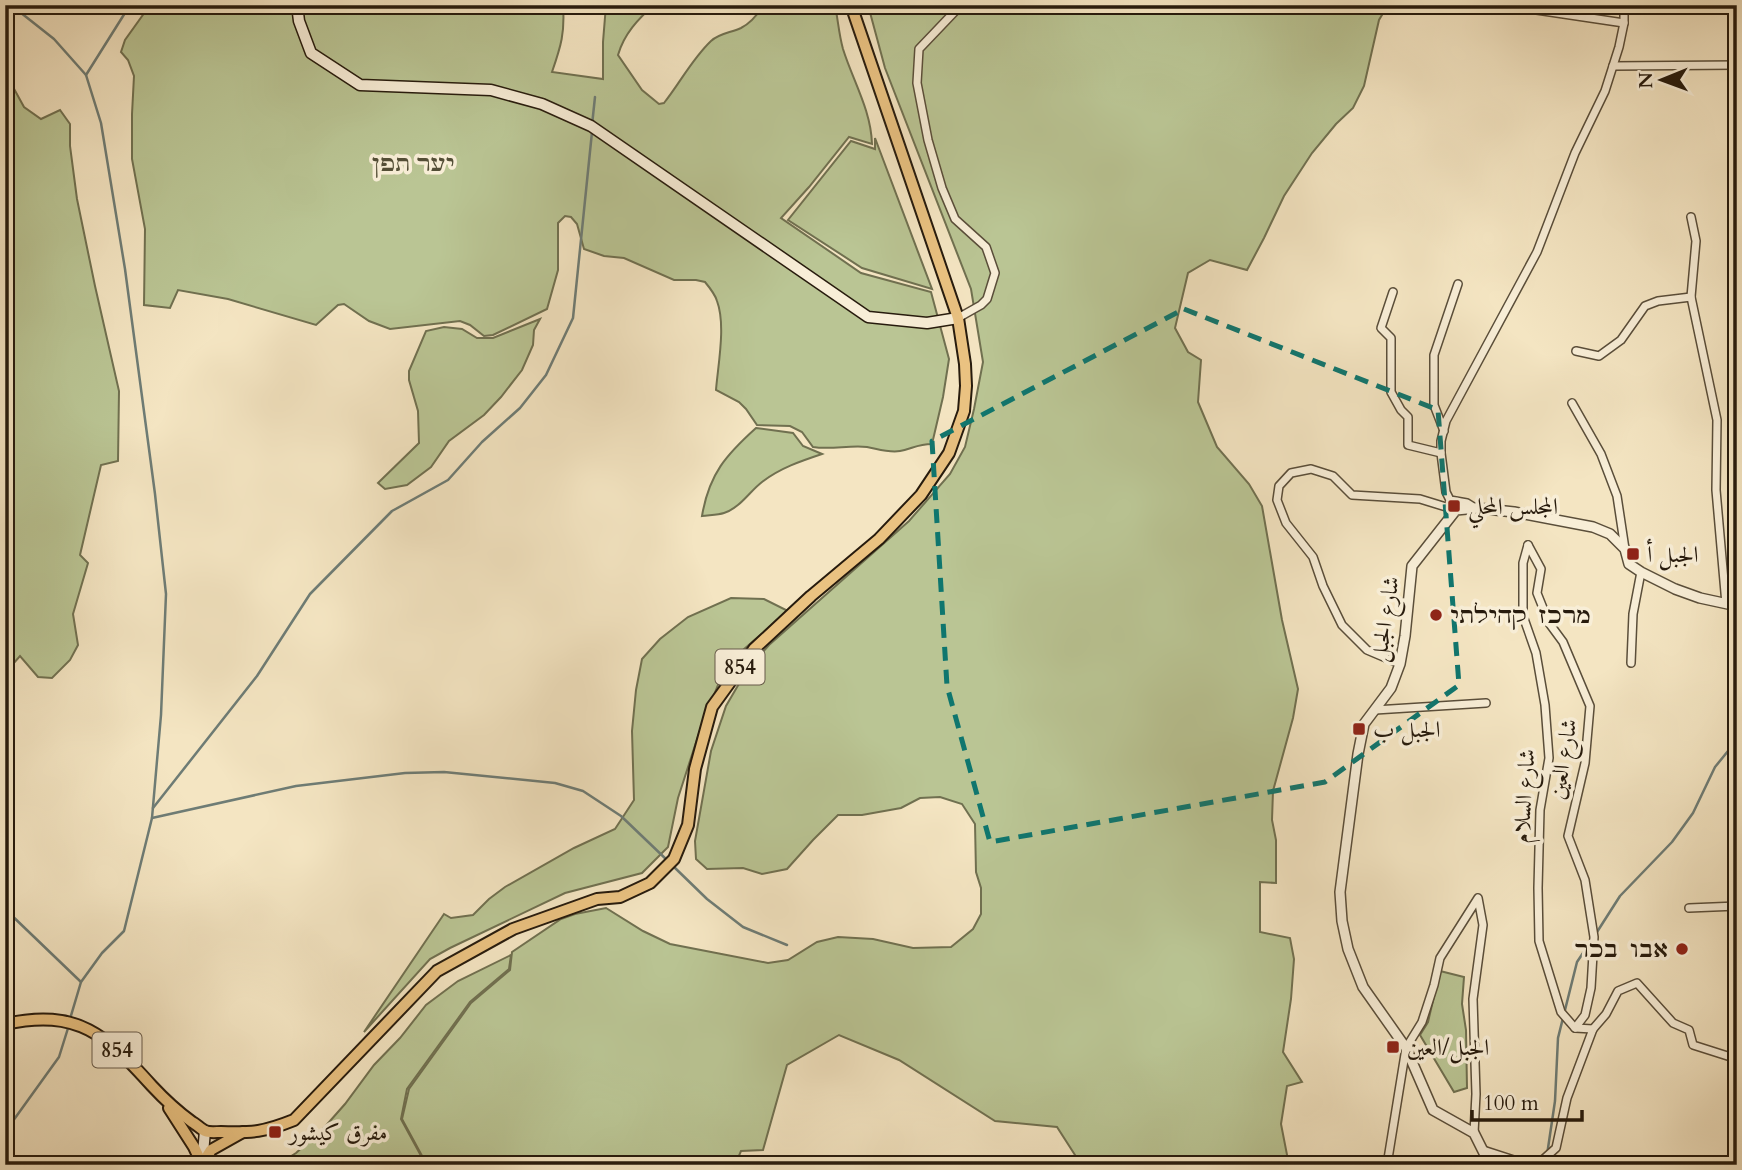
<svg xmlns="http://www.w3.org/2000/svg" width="1742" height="1170" font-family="Cardo,Amiri,'Frank Ruhl Libre',serif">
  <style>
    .green { fill: #bac594; stroke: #707050; stroke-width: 2 }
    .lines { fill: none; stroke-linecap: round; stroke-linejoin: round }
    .stream { stroke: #6e7c75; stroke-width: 2.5 }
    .minor-casing { stroke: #5a4e3a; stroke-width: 10 }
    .tertiary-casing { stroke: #5a4e3a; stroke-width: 12 }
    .secondary-casing { stroke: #271b0d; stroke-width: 13 }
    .primary-casing { stroke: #271b0d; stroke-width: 14 }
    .minor { stroke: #f8eed7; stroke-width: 7 }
    .tertiary { stroke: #f8eed7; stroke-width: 9 }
    .secondary { stroke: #f8eed7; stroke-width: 10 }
    .primary { stroke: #eac281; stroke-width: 10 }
    .marked { fill: none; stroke: #0f766e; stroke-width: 5; stroke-dasharray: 14 9; stroke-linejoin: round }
    .poi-dot { fill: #8f2418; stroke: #f8eed7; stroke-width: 2.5 }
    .labels { text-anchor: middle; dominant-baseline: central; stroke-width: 7; stroke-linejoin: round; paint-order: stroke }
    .shield { fill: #f8eed7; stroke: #665a4a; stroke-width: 2 }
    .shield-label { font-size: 21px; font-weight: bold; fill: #271b0d }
    .park-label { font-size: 23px; font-style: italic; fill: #534e36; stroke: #f8eed7 }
    .poi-label { font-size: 23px; fill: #271b0d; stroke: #f8eed7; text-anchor: start }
    .street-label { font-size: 23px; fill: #271b0d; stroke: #f8eed7 }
  </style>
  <rect width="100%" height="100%" fill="#f4e5c2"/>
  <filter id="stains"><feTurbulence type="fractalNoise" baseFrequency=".00286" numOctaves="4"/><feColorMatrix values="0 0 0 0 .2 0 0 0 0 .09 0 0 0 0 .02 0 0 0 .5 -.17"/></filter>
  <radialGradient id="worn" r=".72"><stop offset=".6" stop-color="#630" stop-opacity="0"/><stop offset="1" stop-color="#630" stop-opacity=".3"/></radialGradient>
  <g class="green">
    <path d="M150,5H563C565,33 561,46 552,72L603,79V42L606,5H654C638,19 624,34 618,55L642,90L659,104L664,103C680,83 692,59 711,41C720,33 730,33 741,28C751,23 758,14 764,5H835C838,20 839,35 843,49C853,81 871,110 872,144L849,137L809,187L781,218L861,273L931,292L949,359L943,397L932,444C917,444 912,449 900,451C889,453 878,449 867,447C849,445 831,450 813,447L802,432L790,426L757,425L746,409L739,402L716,390C718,365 726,325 717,301C715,294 710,288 705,282L696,280H674L624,258L604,256L584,249L577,224L571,217L565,216L558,223V270L547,309L493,335L484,336L470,325L460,321L390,329L369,321L344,304L338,305L316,325L228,299L178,290L170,308L144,305L145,229L132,159V114L134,76L128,60L121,52L125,40Z"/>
    <polygon points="868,5 898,5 921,14 935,14 955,5 1388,5 1379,20 1364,86 1353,108 1336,124 1312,153 1284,196 1264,238 1247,270 1210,260 1188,273 1175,328 1188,352 1201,360 1198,402 1217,447 1249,484 1262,506 1282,620 1298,689 1293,718 1273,791 1272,820 1276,840 1276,883 1260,882 1260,932 1290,938 1294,959 1291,999 1283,1052 1302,1082 1287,1086 1281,1124 1289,1165 1074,1165 1075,1155 1057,1127 995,1121 899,1060 839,1035 787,1065 763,1150 741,1151 735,1165 427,1165 402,1119 409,1089 471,1003 510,970 512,952 561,919 575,914 606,908 643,931 670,944 768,963 788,960 817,942 838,937 873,939 913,948 951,947 973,929 981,914 981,888 976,872 975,824 962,804 940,797 920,798 901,808 862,815 838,815 813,840 787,869 762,874 743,868 707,869 696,859 695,841 711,751 726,706 747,670 769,645 909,521 950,474 965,447 974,409 983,362 971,289 885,68"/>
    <polygon points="5,48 7,50 7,76 24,107 41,119 60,110 70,124 70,146 77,199 95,286 119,391 118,461 101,465 80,555 88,563 73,614 78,645 70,660 52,678 38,677 20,656 5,673"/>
    <polygon points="875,138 932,289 862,268 788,220 851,141 875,149"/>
    <polygon points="540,319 534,330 533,345 522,370 501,397 484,415 449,441 431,467 407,485 385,489 378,483 419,443 418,411 409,380 409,371 426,331 444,327 462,329 477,338 493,338"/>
    <path d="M756,428L793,433L803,446L822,454C801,461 780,468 762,482C750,491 740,508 724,513C718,515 709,515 702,516C709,474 726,455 756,428Z"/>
    <polygon points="731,598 764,599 788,611 735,657 718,685 700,730 678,798 668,847 642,873 565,893 450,948 430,959 364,1032 444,914 451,918 473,915 489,899 505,887 574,848 615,829 634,800 632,731 636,690 642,659 660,639 688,617"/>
    <polygon points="511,955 509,969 470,1002 407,1089 401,1119 426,1165 277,1165 296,1153 323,1129 345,1104 374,1065 400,1038 426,1005 458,981"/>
    <polygon points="1440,971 1464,977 1462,1004 1466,1030 1467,1088 1454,1092 1420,1035 1428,1022"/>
  </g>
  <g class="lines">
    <g class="stream">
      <polyline points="11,5 54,39 86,75 101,123 125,269 155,494 166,594 161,715 152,818 124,931 102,953 81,982 70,1019"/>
      <polyline points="86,75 130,5"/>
      <polyline points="592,125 595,97"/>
      <polyline points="153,808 257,676 310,594 392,511 448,480 482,442 520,408 546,375 573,318 592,132"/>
      <polyline points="152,818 296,786 405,773 444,772 555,783 583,791 621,816 668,861"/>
      <polyline points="673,866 707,899 743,927 787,945"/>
      <polyline points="5,909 81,982"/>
      <polyline points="1597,932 1620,896 1672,842 1693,813 1715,767 1737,740"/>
      <polyline points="5,1132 59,1057 69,1025"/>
      <polyline points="1547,1155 1555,1101 1558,1038 1577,962 1591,941"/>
    </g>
    <g class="minor-casing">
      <g id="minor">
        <polyline points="1450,5 1523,8 1624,23"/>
        <polyline points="1613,66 1737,65"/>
        <polyline points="1691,217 1696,241 1691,297 1717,420 1716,490 1726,604"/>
        <polyline points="1393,292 1381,328 1391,338 1391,392 1401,410 1408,417 1408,445 1441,453"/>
        <polyline points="958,318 981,305 987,299 995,273 986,247 955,219 942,188 928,140 917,83 919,49 961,5"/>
        <polyline points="1576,351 1599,356 1621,340 1645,306 1658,301 1691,297"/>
        <polyline points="1572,403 1601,454 1617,496 1625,549"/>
        <polyline points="1444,431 1434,405 1434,355 1458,284"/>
        <polyline points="1475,508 1467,503 1450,500 1446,492 1441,453 1441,441 1446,421 1537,252 1575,153 1605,91 1619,47 1624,23 1624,5"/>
        <polyline points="1528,545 1523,563 1523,616 1536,653 1545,705 1549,758 1540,810 1538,888 1539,941 1561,1012 1575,1028 1593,1029"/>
        <polyline points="1528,545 1541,569 1537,593 1549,623 1563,642 1590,706 1585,763 1568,836 1585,880 1594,937 1591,988 1585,1015 1575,1028"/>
        <polyline points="1631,663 1633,614 1641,572"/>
        <polyline points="1400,664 1367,650 1342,625 1323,586 1313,557 1286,523 1277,500 1279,486 1291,473 1311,469 1333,476 1352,495 1420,499 1456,510"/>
        <polyline points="1375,710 1486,703"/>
        <polyline points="1689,908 1737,906"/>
        <polyline points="1483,1150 1529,1165"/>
        <polyline points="1387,1165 1406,1048 1422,1022 1434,985 1440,958 1478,898 1483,925 1473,999 1476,1094 1474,1133"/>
        <polyline points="1537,1165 1556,1148 1567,1098 1593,1029 1606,1014 1618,991 1637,983 1673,1023 1689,1030 1693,1045 1737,1059"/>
      </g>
    </g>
    <g class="tertiary-casing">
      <polyline id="tertiary" points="1490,1165 1474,1133 1433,1110 1406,1048 1363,987 1348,949 1342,921 1340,892 1358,754 1364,724 1391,688 1400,664 1405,636 1412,566 1456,510 1477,508 1514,512 1593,527 1610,534 1625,549 1629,564 1641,572 1675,589 1700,598 1737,606"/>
    </g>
    <g class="secondary-casing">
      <g id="secondary">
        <polyline points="297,5 299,21 311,53 360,85 491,90 542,104 591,126 868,317 927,323 958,318"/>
        <polyline points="202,1164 205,1131"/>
      </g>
    </g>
    <g class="primary-casing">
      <g id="primary">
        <path d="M5,1024C78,1008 106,1035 152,1086C165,1100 177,1111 192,1122C196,1124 201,1129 205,1131C209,1133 216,1132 221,1132C253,1133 264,1132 294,1120L437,971L513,929L597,899L620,897L650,883L674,859L688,825L695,769L712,707L754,649L811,596L879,539L921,495L949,453L964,411L966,386L965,364L958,318L851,5"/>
        <polyline points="169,1108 194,1147 202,1164"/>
        <polyline points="202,1164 211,1150 243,1132"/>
      </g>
    </g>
    <use href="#minor" class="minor"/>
    <use href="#tertiary" class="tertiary"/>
    <use href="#secondary" class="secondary"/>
    <use href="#primary" class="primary"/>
  </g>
  <path class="marked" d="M1184,309L1438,410L1459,685L1325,782L990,842L947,686L932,441Z"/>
  <g class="poi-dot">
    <rect x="1447" y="499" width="14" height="14" rx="3.5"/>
    <rect x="1626" y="547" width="14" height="14" rx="3.5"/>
    <circle cx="1436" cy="615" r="7"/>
    <rect x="1352" y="722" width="14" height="14" rx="3.5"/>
    <circle cx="1682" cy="949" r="7"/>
    <rect x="1386" y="1040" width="14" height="14" rx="3.5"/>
    <rect x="268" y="1125" width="14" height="14" rx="3.5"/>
  </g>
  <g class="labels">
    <g class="shield">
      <rect x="715.5" y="649.5" width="49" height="35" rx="5"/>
      <rect x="92.5" y="1032.5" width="49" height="35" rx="5"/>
    </g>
    <g class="shield-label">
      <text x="740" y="667">854</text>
      <text x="117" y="1050">854</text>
    </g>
    <g class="park-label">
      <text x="413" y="163">יער תפן</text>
    </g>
    <g class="poi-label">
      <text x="1468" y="506">المجلس المحلي</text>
      <text x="1647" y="554">الجبل أ</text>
      <text x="1450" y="615">מרכז קהילתי</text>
      <text x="1373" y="729">الجبل ب</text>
      <text x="1668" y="949" text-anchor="end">אבו בכר</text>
      <text x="1407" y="1047">الجبل/العين</text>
      <text x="289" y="1132">مفرق كيشور</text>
    </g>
    <g class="street-label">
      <text transform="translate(1385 619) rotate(-81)">شارع الجبل</text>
      <text transform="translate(1563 759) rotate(-81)">شارع العين</text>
      <text transform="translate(1524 796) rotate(-86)">شارع السلام</text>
    </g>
  </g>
  <rect width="1742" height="1170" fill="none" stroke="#f4e5c2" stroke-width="28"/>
  <rect x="7" y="7" width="1728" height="1156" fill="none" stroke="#271b0d" stroke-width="3.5"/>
  <rect x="14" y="14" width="1714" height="1142" fill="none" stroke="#271b0d" stroke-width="2"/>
  <g transform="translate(1662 80) rotate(269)" stroke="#f8eed7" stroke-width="5" paint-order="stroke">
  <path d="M0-5L12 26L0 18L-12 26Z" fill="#271b0d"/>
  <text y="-10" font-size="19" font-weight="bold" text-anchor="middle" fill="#271b0d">N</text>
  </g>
  <path d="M1472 1110v10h110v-10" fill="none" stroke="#271b0d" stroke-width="3.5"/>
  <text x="1483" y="1110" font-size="21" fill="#271b0d" stroke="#f8eed7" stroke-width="5" paint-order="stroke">100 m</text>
  <rect width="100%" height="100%" filter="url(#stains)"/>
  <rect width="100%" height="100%" fill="url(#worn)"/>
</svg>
